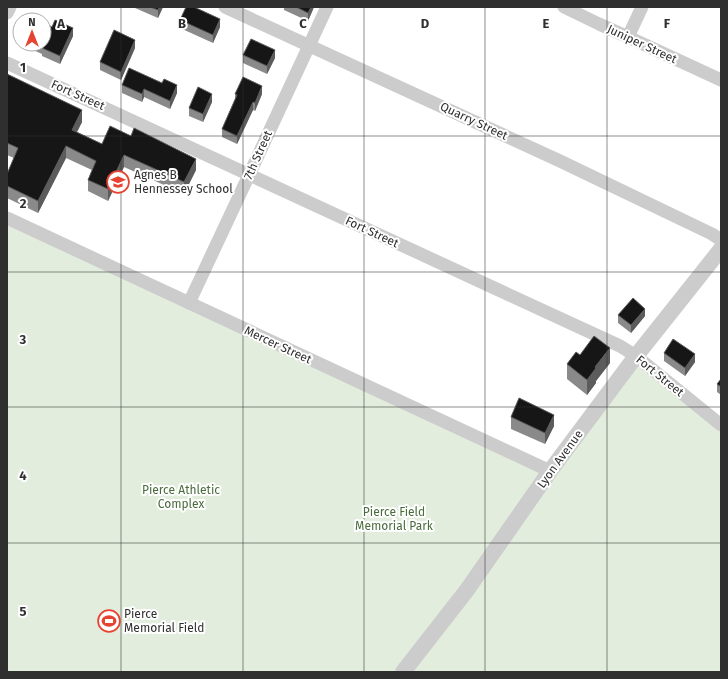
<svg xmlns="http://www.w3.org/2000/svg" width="728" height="679" font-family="'Fira Sans',sans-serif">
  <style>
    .green { fill: #e3eddd }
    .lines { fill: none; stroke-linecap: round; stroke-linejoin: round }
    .minor { stroke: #ccc; stroke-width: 13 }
    .tertiary { stroke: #ccc; stroke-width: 16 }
    .wall { fill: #8a8a8a }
    .shaded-wall { fill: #5c5c5c }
    .building { fill: #161616; stroke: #5c5c5c }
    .grid { fill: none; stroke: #2f2f2f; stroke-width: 1; stroke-opacity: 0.55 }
    .labels { text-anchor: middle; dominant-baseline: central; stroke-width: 4; stroke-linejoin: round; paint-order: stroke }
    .street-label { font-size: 12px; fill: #2f2f2f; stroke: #fff }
    .poi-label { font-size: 12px; fill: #2f2f2f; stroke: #fff; text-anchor: start }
    .park-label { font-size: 12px; fill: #4a6c3c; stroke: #fff }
    .grid-label { font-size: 13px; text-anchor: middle; font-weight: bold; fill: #2f2f2f; stroke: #fff; stroke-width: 4; stroke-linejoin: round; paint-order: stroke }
  </style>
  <rect width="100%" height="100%" fill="#fff"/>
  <polygon class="green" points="7,225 540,470 636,362 721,430 721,672 7,672"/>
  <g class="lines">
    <g class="minor">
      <polyline points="225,7 560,161 712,234 721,240"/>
      <polyline points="564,7 599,24 628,37 721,80"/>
      <polyline points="7,13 10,7"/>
      <polyline points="628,37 642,7"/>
      <polyline points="7,63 620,346 636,356 721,425"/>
      <polyline points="7,218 550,471"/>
      <polyline points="189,303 249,175 327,7"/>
    </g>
    <polyline class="tertiary" points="403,672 467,590 550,471 636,356 721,249"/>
  </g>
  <g class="wall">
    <polygon points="135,7 163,7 158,18 135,8"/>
    <polygon points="284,7 314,7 308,21 284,10"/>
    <polygon points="180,20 220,27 213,43 180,28"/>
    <polygon points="20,26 20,44 16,42 16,34"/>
    <polygon points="73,36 60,64 42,56 42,54 20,44 44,44"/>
    <polygon points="135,48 121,80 100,70 100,62"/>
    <polygon points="243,55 275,58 267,74 243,63"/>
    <polygon points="7,74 82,122 77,132 102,144 196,170 184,194 124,167 108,201 88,191 88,180 92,170 66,158 38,213 7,198 7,174 14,158 7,155"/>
    <polygon points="122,85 177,93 170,109 144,97 142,102 122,93"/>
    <polygon points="235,94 262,94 255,111 253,110 237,144 222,137 222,129 235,100"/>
    <polygon points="212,102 203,122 189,116 189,108"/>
    <polygon points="618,315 645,316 631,333 618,323"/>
    <polygon points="664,353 695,362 685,376 664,361"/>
    <polygon points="580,355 610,363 596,381 596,383 587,395 567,379 567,364"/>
    <polygon points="721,379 721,395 717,392 717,384"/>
    <polygon points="511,417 554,426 545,444 511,429"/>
  </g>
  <g class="shaded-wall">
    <polygon points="159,7 163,7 158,18 158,10"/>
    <polygon points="311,7 314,7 308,21 308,13"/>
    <polygon points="220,19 220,27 213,43 213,35"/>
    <polygon points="73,28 73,36 60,64 60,56"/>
    <polygon points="135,40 135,48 121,80 121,72"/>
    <polygon points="275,50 275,58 267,74 267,66"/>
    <polygon points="177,85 177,93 170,109 170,101"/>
    <polygon points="262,86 262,94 255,111 255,103"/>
    <polygon points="144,89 144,97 142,102 142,94"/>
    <polygon points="212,94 212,102 203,122 203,114"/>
    <polygon points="253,102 253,110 237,144 237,136"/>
    <polygon points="82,110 82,122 72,142 72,130"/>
    <polygon points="66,146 66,158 38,213 38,201"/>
    <polygon points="124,155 124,167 108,201 108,189"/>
    <polygon points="196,159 196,170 184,194 184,182"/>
    <polygon points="645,309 645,316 631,333 631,325"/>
    <polygon points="610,348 610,363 596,381 596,383 587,395 587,380 595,367"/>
    <polygon points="695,354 695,362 685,376 685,368"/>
    <polygon points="554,415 554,426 545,444 545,433"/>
  </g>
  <g class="building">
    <polygon points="150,7 159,7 158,10"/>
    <polygon points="186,7 194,7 220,19 213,35 180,20"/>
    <polygon points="296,7 311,7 308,13"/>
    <polygon points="25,15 37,20 23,20"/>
    <polygon points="55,20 73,28 60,56 42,48 43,46 38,44 44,44 44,23 52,27"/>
    <polygon points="20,26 20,36 16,34"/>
    <polygon points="114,30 135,40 121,72 100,62"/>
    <polygon points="251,39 275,50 267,66 243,55"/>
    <polygon points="129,68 162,83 164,79 177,85 170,101 144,89 142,94 122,85"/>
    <polygon points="7,74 82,110 72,130 102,144 110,126 131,136 134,128 196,159 184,182 124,155 108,189 88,180 96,161 66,146 38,201 7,186 7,174 18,148 7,143"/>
    <polygon points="243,77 262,86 255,103 253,102 237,136 222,129 237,95 235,94"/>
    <polygon points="198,87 212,94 203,114 189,108"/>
    <polygon points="633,298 645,309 631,325 618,315"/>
    <polygon points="594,336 610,348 595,367 596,368 587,380 567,364 576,352 580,355"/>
    <polygon points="673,339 695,354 685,368 664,353"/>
    <polygon points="721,379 721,387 717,384"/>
    <polygon points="519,398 554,415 545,433 511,417"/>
  </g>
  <path class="grid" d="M121,7V672M243,7V672M364,7V672M485,7V672M607,7V672M7,136H721M7,272H721M7,407H721M7,543H721"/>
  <defs>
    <g id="school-ring" transform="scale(1.15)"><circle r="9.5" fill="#fff" stroke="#e64332" stroke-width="1.5"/><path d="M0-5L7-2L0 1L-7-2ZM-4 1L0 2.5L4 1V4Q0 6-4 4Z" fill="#e64332"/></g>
    <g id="stadium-ring" transform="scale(1.15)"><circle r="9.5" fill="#fff" stroke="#e64332" stroke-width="1.5"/><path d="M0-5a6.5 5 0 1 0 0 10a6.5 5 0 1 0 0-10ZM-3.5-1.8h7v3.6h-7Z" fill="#e64332"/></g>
  </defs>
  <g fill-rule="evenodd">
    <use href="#school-ring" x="118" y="182"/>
    <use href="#stadium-ring" x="109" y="621"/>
  </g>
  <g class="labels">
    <g class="street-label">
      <text transform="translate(642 44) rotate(25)">Juniper Street</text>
      <text transform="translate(78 95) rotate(24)">Fort Street</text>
      <text transform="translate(474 121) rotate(25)">Quarry Street</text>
      <text transform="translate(258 155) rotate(-66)">7th Street</text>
      <text transform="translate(372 232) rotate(25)">Fort Street</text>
      <text transform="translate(278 345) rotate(25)">Mercer Street</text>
      <text transform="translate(660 376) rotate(39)">Fort Street</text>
      <text transform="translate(560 459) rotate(-54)">Lyon Avenue</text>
    </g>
    <g class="poi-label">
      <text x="134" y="175">Agnes B<tspan x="134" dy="14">Hennessey School</tspan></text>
      <text x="124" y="614">Pierce<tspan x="124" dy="14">Memorial Field</tspan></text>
    </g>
    <g class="park-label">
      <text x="181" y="490">Pierce Athletic<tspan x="181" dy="14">Complex</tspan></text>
      <text x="394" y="512">Pierce Field<tspan x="394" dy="14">Memorial Park</tspan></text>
    </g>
  </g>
  <g class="grid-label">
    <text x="61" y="28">A</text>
    <text x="182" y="28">B</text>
    <text x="303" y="28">C</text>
    <text x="425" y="28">D</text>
    <text x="546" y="28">E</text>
    <text x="667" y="28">F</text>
    <text x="23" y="72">1</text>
    <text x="23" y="208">2</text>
    <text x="23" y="344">3</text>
    <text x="23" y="480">4</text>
    <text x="23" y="616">5</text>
  </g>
  <rect width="728" height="679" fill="none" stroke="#2f2f2f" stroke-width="16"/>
  <g transform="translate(32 32)"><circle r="19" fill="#ffffff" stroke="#acacac"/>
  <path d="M0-3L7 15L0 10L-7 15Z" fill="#e64332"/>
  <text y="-6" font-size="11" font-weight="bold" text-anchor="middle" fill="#2f2f2f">N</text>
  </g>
</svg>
